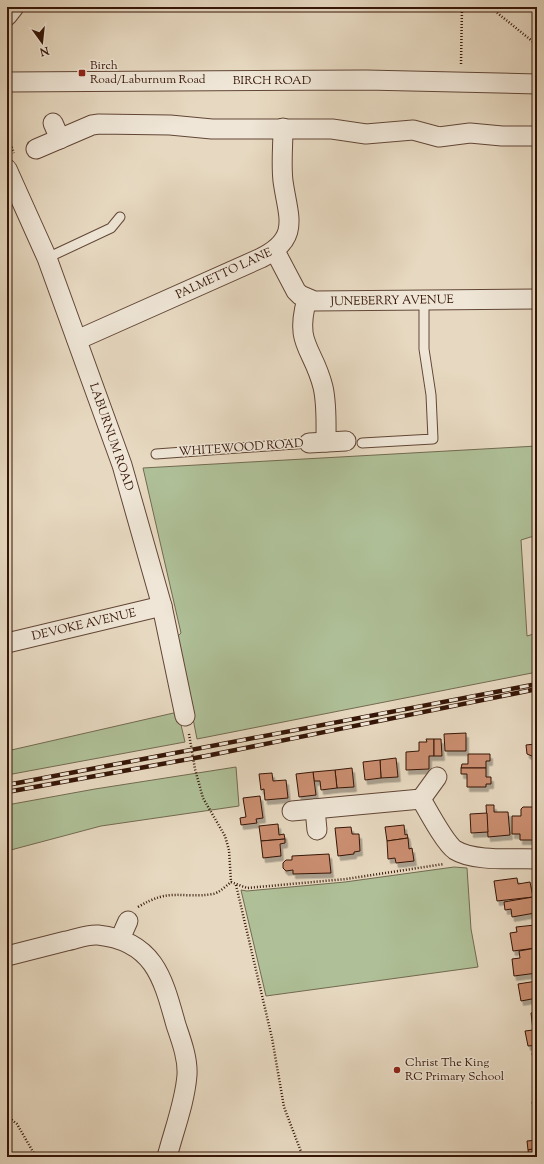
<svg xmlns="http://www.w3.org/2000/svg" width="544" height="1164" font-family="'Sorts Mill Goudy',serif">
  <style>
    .green { fill: #afc098; stroke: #726a50 }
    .building { fill: #ca8e6f; stroke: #351507; filter: url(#shadow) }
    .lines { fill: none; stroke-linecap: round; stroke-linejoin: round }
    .service-casing { stroke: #624636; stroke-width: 11 }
    .minor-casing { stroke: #624636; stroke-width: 21 }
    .path { stroke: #351507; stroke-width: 2.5; stroke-dasharray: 1 2; stroke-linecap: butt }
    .service { stroke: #efe6d7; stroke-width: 9 }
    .minor { stroke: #efe6d7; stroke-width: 19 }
    .rail-casing { stroke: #351507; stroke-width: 4.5 }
    .rail { stroke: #efe6d7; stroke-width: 3; stroke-dasharray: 9; stroke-linecap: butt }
    .poi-dot { fill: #8f2418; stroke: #efe6d7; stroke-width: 1.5 }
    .labels { text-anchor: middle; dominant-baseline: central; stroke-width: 3; stroke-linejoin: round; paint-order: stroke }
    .poi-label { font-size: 12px; fill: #351507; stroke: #efe6d7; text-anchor: start }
    .street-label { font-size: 12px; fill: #351507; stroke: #efe6d7 }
  </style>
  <defs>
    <filter id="shadow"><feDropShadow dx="2.5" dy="4.5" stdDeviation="0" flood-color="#0004"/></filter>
  </defs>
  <rect width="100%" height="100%" fill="#e7d9c1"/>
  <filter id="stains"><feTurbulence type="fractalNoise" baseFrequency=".005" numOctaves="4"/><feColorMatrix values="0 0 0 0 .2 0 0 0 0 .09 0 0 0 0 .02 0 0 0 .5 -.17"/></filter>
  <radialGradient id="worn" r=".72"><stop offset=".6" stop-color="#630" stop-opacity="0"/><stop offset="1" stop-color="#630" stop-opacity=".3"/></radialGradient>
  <g class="green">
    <polygon points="537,446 537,535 521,540 527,636 537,633 537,672 197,739 177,637 181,633 143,468"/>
    <polygon points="178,712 185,742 7,775 7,751"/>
    <polygon points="236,767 239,806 101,826 7,851 7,805 95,789"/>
    <polygon points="454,867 467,868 471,929 478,967 266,996 241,890 247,891 345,882"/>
  </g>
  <g class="building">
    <polygon points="466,733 466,751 445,751 444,734"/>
    <polygon points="426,739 434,739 434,756 429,756 429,769 406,770 406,752 419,751 419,742 427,742"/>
    <polygon points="434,739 441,739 442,756 434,756"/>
    <polygon points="535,741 537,741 537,758 527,754 526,745 535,744"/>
    <polygon points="468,754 490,754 490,761 486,761 486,768 461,768 462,764 468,764"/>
    <polygon points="396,758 398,777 381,778 380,760"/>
    <polygon points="535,758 537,758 537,773 536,773"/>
    <polygon points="380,760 381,778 365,780 363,762"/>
    <polygon points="352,768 354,787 337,788 335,770"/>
    <polygon points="461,768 486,768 486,777 491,777 491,784 486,784 486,787 467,787 467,774 461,774"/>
    <polygon points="335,770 337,788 321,790 320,781 314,781 313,772"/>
    <polygon points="313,772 316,795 299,797 296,774"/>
    <polygon points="272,773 273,781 286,780 288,798 265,800 264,789 261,790 259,774"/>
    <polygon points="260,796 263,818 256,819 257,823 241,825 240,818 246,817 243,798"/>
    <polygon points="486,805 494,805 494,812 508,812 510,835 488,837"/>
    <polygon points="523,807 532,807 534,809 534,817 537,817 537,840 520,840 520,834 512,834 512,816 521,816 521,809"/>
    <polygon points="487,813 488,832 471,833 470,814"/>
    <polygon points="278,824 279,835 284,834 285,839 261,841 259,826"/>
    <polygon points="404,825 405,835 407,834 408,838 387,841 385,827"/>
    <polygon points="351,827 352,834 359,834 360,851 354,852 354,854 338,856 335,828"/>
    <polygon points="408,838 409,849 412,848 414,861 396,863 395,858 388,859 387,841"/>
    <polygon points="285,839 285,843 280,844 281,856 263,858 261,841"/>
    <polygon points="329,854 331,873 293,874 293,870 286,871 283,868 283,863 286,860 292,860 292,856"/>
    <polygon points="517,878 518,884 530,882 533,897 497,901 494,881"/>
    <polygon points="533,897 535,913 512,917 511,909 505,910 504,902"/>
    <polygon points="535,925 536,948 513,951 510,933 517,932 516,927"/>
    <polygon points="536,948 537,973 514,976 512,959 520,958 519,951"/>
    <polygon points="537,981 537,998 521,1001 518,984"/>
    <polygon points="537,1012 537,1045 528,1046 525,1031 533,1030 531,1013"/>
    <polygon points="537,1052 537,1069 535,1069 532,1053"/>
    <polygon points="535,1069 537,1069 537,1087"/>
    <polygon points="537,1095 537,1112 534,1113 532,1102 535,1101 534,1096"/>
    <polygon points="537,1112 537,1128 536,1129 534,1113"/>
    <polygon points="537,1140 537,1148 528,1150 527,1141"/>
    <polygon points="537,1148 537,1157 529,1157 528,1150"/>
  </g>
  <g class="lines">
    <g class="service-casing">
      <g id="service">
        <polyline points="47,258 111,228 120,217"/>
        <polyline points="362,443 433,439 431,395 424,349 424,301"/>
        <polyline points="156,454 309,443"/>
      </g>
    </g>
    <g class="minor-casing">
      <g id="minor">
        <polyline points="7,16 14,7"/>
        <polyline points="7,82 366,80 537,84"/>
        <polyline points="53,123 60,139"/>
        <polyline points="36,149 92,125 99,124 170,125 212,129 332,129 366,134 413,130 439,137 470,133 502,136 537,136"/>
        <polyline points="7,169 47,258 122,465 162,606 185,716"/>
        <polyline points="275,251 296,291 300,295 314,301 537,299"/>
        <path d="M307,299C294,345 313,347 323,387C327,404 326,424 326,442"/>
        <path d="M77,340L261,258C301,238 288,217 283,181C281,164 283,145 283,128"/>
        <polyline points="309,443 346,441"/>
        <polyline points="7,643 162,606"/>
        <path d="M421,799C428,811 445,843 455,850C474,862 515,858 537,859"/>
        <polyline points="315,809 317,830"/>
        <polyline points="292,811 421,799 437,777"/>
        <polyline points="120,939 128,921"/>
        <path d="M7,956C27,951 46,946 66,941C76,939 88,934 98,935C154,941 163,978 176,1025C181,1040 188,1058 187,1075C185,1102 174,1130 167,1157"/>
      </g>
    </g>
    <g class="path">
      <polyline points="490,7 537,45"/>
      <polyline points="461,64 462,7"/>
      <polyline points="7,136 14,153"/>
      <polyline points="189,734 195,769 203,798 225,836 229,850 231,882"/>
      <polyline points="231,882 247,888 346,879 444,864"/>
      <polyline points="236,885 272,1038 284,1107 303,1157"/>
      <path d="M138,907C171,887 181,899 213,894C219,893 226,886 231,882"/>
      <polyline points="7,1116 17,1124 36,1157"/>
    </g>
    <use href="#service" class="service"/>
    <use href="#minor" class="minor"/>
    <g class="rail-casing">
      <g id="rail">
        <polyline points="7,785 532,685"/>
        <polyline points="7,792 206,756 537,689"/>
      </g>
    </g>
    <use href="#rail" class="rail"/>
  </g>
  <g class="poi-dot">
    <rect x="78" y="69" width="8" height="8" rx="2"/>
    <circle cx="397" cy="1070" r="4"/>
  </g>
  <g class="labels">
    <g class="poi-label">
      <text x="90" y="66">Birch<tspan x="90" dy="14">Road/Laburnum Road</tspan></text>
      <text x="405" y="1063">Christ The King<tspan x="405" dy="14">RC Primary School</tspan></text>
    </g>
    <g class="street-label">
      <text x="272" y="81">BIRCH ROAD</text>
      <text transform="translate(224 274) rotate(-25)">PALMETTO LANE</text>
      <text transform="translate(392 301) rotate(-1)">JUNEBERRY AVENUE</text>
      <text transform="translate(111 437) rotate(71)">LABURNUM ROAD</text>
      <text transform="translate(241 448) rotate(-4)">WHITEWOOD ROAD</text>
      <text transform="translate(84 625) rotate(-13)">DEVOKE AVENUE</text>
    </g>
  </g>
  <rect width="544" height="1164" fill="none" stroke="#e7d9c1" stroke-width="24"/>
  <rect x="8" y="8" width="528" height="1148" fill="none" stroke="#351507" stroke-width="2"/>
  <rect x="12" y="12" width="520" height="1140" fill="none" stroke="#351507"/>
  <g transform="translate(42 42) rotate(165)" stroke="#efe6d7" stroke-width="3" paint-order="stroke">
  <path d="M0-3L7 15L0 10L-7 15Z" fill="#351507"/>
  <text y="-6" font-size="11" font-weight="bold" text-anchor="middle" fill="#351507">N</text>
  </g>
  <rect width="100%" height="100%" filter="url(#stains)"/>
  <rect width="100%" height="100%" fill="url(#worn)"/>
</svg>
